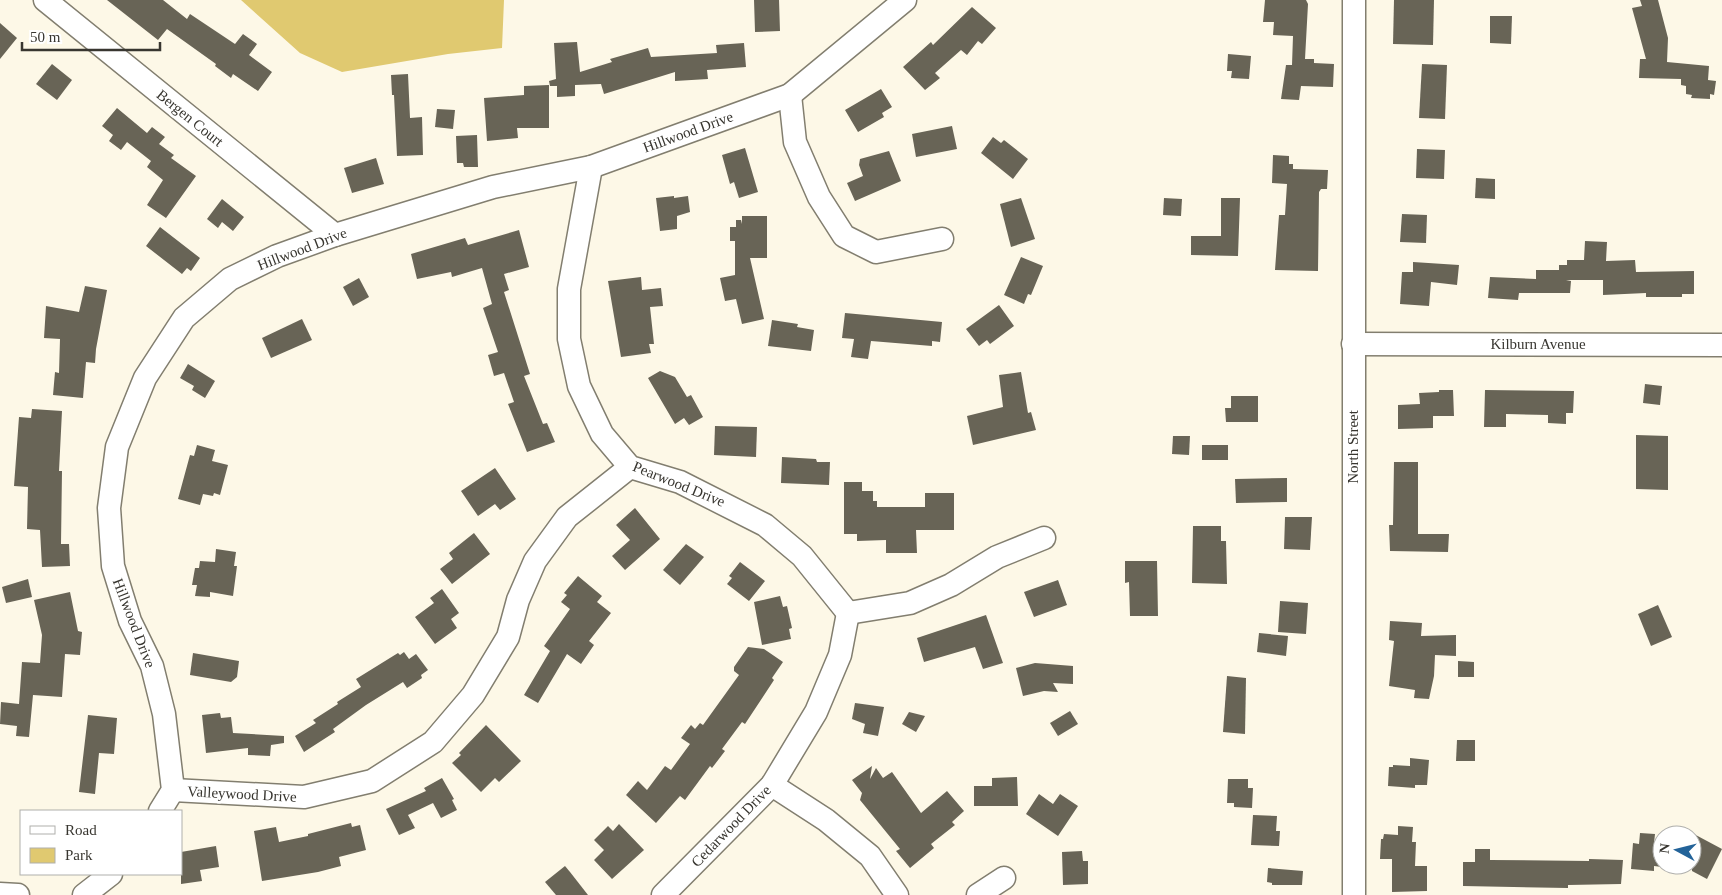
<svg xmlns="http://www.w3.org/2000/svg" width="1722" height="895" font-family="'Times New Roman',serif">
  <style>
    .green { fill: #e0c970 }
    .building { fill: #686456 }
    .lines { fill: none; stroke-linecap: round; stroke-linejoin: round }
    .minor-casing { stroke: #827e6f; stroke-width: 25 }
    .minor { stroke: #fff; stroke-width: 22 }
    .labels { text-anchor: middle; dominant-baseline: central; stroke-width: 5; stroke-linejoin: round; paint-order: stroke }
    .street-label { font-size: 15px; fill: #383630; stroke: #fff }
  </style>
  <rect width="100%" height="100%" fill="#fdf8e7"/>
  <polygon class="green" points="241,0 504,0 502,48 448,54 342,72 300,53"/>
  <g class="building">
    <polygon points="107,0 163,0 187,19 190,14 235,44 243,34 257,44 249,55 272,72 258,91 233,74 231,78 215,66 216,64 167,29 158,40"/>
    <polygon points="754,0 779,0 780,31 755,32"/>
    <polygon points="1265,0 1306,0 1308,4 1305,59 1314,59 1314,63 1334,64 1333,87 1301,86 1299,100 1281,99 1286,65 1292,65 1293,36 1273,35 1274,22 1263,22"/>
    <polygon points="1394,0 1434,0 1433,45 1393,44"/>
    <polygon points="1640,0 1658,0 1668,38 1667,62 1709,66 1708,80 1716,81 1714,95 1710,94 1710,99 1691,98 1692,95 1686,94 1686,86 1681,85 1681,79 1639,78 1640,59 1646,59 1632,8 1642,6"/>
    <polygon points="972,7 996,28 982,44 978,41 967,55 961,50 935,73 940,78 925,90 903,67 931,42 933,45"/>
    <polygon points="1490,16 1512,16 1511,44 1490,43"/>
    <polygon points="0,23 17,38 0,59"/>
    <polygon points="577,42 580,72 612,62 610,59 648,48 651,57 717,53 716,45 744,43 746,67 707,70 708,79 675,81 675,72 604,94 601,84 575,85 575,96 557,97 557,86 550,86 549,81 556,79 554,43"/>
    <polygon points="1228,54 1251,56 1249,79 1231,78 1232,71 1227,71"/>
    <polygon points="52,64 72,80 57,100 36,84"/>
    <polygon points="1422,64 1447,65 1445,119 1419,118"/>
    <polygon points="408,74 410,118 422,117 423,155 397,156 394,95 392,95 391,75"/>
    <polygon points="549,85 549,128 517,128 518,138 487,141 484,98 524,95 524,86"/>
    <polygon points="881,89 892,107 882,113 884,117 858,132 845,110"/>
    <polygon points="117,108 147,133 152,127 165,137 159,144 174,155 171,158 196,176 166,218 147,205 163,180 147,167 151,161 127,142 121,150 109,141 113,135 102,126"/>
    <polygon points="437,109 455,110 453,129 435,127"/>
    <polygon points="952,126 957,149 916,157 912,134"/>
    <polygon points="477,135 478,167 464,167 463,163 457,163 456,136"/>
    <polygon points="993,137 1001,143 1004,140 1028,159 1013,179 981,153"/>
    <polygon points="745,148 758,192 739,198 734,182 730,184 722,155"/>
    <polygon points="1417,149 1445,150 1444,179 1416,178"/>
    <polygon points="889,151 901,181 855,201 847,183 863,176 859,165 860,159"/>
    <polygon points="1273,155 1289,156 1289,164 1293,164 1293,169 1328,170 1327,189 1321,189 1319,192 1318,271 1275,270 1279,215 1285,215 1287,184 1272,183"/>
    <polygon points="376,158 384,184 352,193 344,168"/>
    <polygon points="1476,178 1495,179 1495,199 1475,198"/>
    <polygon points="674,196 674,198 688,196 690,212 677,216 677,229 660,231 656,198"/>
    <polygon points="1021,198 1035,239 1011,247 1000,204"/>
    <polygon points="1164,198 1182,199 1181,216 1163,215"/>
    <polygon points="1221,198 1240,198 1238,256 1191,255 1191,236 1221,236"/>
    <polygon points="222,199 244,217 233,231 222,222 218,228 207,219"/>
    <polygon points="1402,214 1427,215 1426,243 1400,242"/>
    <polygon points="742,216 767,216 767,258 750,258 764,319 742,324 736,299 725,301 720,278 735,275 735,241 730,241 730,227 736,227 736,220 741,220 742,224"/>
    <polygon points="160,227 200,258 191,271 187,268 182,274 146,246"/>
    <polygon points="519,230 529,267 504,274 509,290 504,292 530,374 524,376 543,424 547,423 555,442 527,452 508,404 514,402 504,373 494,376 488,355 498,352 483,308 492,304 482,268 452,277 451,272 417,279 411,254 465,238 468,245"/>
    <polygon points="1585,241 1607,242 1606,261 1635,260 1636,272 1694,271 1694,294 1682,294 1682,297 1646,297 1646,293 1603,295 1603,280 1566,280 1571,281 1570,293 1519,293 1518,300 1488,298 1490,277 1536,279 1536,270 1559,270 1559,265 1567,265 1567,260 1584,260"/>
    <polygon points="1021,257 1043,266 1031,295 1028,294 1024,304 1004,295"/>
    <polygon points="1413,262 1459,265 1457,285 1431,282 1429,306 1400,304 1402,272 1413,272"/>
    <polygon points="641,277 642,290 661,288 663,306 650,307 654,344 649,344 651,353 621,357 608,281"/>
    <polygon points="359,278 369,297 353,306 343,287"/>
    <polygon points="85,286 107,290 96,349 95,363 86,362 83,398 53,395 55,372 59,373 60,339 44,338 46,306 79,312"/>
    <polygon points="999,305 1014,326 990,344 987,340 979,346 966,329"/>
    <polygon points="845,313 942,322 940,342 932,341 932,346 871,341 868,359 851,357 854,339 842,338"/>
    <polygon points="302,319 312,340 271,358 262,338"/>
    <polygon points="772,320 798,324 797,327 814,330 811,351 768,346"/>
    <polygon points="188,364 215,381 205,398 192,390 194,386 180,378"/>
    <polygon points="660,371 675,377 687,397 691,395 703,417 689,425 684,418 675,424 648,378"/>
    <polygon points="1021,372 1028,413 1031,412 1036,430 973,445 967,416 1003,407 999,375"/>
    <polygon points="1645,384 1662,386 1660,405 1643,403"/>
    <polygon points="1439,390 1453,390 1454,416 1433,416 1433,428 1398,429 1398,405 1420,404 1419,393 1439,392"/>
    <polygon points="1485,390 1574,391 1573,413 1566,413 1566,424 1548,423 1548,415 1506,414 1506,427 1484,427"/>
    <polygon points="1231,396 1258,396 1258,422 1226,422 1225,408 1231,408"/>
    <polygon points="32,409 62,411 59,471 62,471 61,544 69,544 70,566 42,567 40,530 27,529 28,487 14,486 19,417 31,418"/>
    <polygon points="715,426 757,427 756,457 714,455"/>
    <polygon points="1636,435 1668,436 1668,490 1636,489"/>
    <polygon points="1173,436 1190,436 1189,455 1172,454"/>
    <polygon points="197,445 215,450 212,461 228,465 220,495 214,493 213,496 203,494 200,505 178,499 190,455 194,456"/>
    <rect x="1202" y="445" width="26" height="15"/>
    <polygon points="782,457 816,459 817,462 830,462 829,485 781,483"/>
    <polygon points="1394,462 1418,462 1418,534 1449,534 1448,552 1390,551 1389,525 1393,525"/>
    <polygon points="495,468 516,499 500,510 495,504 478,516 461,491"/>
    <polygon points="1287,478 1287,502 1236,503 1235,479"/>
    <polygon points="844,482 862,482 862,491 873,491 873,501 877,501 877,507 925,507 925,493 954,493 954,530 916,530 917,553 886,553 886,540 857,541 857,534 844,534"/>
    <polygon points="635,508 660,539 625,570 612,556 630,540 616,525"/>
    <polygon points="1285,517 1312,517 1310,550 1284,549"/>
    <polygon points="1193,526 1221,526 1221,541 1226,541 1227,584 1192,583"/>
    <polygon points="474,533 490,554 452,584 440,569 453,559 449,553"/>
    <polygon points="686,544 704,557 680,585 663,570"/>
    <polygon points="216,549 236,552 234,566 237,566 233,596 210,592 210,597 195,596 197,585 192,585 195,568 199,568 200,561 215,562"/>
    <polygon points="1125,561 1157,561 1158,616 1130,616 1129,582 1125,583"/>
    <polygon points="740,562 765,581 749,601 727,584 732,578 729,576"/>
    <polygon points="578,576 602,596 597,602 611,613 589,641 594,645 581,664 567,654 538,703 524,695 550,651 544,646 570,609 561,602 567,595 564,593"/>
    <polygon points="28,579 32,597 6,603 2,587"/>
    <polygon points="1058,580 1067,605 1034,617 1024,592"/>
    <polygon points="442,589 459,613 451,619 457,628 435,644 415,617 434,603 430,598"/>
    <polygon points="70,592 78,631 82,632 80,655 65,654 62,697 33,695 29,737 16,736 17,726 0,724 1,702 19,704 22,662 40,663 42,635 34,600"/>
    <polygon points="780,596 783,607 787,606 792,628 789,629 791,639 762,645 754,602"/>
    <polygon points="1280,601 1308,603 1306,634 1278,632"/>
    <polygon points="1658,605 1672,637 1651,646 1638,614"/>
    <polygon points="986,615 1003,663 983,669 975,647 924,662 917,638"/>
    <polygon points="1390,621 1422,623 1421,636 1456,635 1456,656 1435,655 1434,676 1429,699 1414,698 1415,690 1389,686 1394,641 1389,640"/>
    <polygon points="1259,633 1288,636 1286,656 1257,652"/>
    <polygon points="748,647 764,649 783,662 772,678 774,680 745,724 742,722 722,749 725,751 712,768 710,766 685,800 680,796 656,823 626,795 638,781 647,790 665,766 671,770 690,744 681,738 691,725 695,729 700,723 703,725 739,675 734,671 734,667"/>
    <polygon points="404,652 409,659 416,654 428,670 421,675 422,678 407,688 403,682 366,705 333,729 335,732 304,752 295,736 316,723 313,720 338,704 337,702 361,687 356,679 398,653 400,655"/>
    <polygon points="193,653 239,661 237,677 231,682 190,675"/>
    <polygon points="1458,661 1474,662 1474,677 1458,677"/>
    <polygon points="1035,663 1073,666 1073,684 1053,683 1058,692 1044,691 1023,696 1016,668"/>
    <polygon points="1227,676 1246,678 1245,734 1223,732"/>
    <polygon points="855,703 884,707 878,736 863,733 865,724 852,719"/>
    <polygon points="1070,711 1078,724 1058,736 1050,723"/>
    <polygon points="909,712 925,716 916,732 902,724"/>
    <polygon points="220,713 221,718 231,717 233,733 284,736 284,743 271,745 270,756 248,755 248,748 206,753 202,715"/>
    <polygon points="88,715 117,718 114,754 99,753 95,794 79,792"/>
    <polygon points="486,725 521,761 499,782 495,778 481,792 452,763 461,755 459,753"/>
    <polygon points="1457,740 1475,740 1475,761 1456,761"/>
    <polygon points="1410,758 1429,760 1427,785 1415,785 1415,788 1388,786 1389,767 1393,767 1393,765 1410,766"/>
    <polygon points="872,766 870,779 876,768 883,778 892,772 921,813 947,791 964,811 952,822 955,825 931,844 934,848 910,868 896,851 900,849 860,800 862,793 852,780"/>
    <polygon points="1017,777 1018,806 974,806 974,786 992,786 992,778"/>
    <polygon points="442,778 454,799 452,800 457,810 441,818 433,803 408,815 415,828 399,835 386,809 426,791 424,788"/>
    <polygon points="1228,779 1248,779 1248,788 1253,788 1252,808 1234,807 1234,803 1227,803"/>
    <polygon points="1039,794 1053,804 1060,794 1078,806 1058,836 1026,814"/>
    <polygon points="1253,815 1277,816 1276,831 1280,831 1279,846 1251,845"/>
    <polygon points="351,823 352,827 360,825 366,850 339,857 341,866 318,872 262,881 254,831 276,827 279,842 308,836 308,834"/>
    <polygon points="619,824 644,850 612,879 594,860 604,850 594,840 608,826 613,831"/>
    <polygon points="1398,826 1413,827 1412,842 1416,842 1415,866 1427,866 1427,891 1392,892 1392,859 1380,859 1381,839 1383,839 1384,834 1398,835"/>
    <polygon points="1640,833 1655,834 1654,843 1662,843 1662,867 1654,866 1654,871 1631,869 1633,843 1639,844"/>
    <polygon points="1692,833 1722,849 1707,879 1692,871"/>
    <polygon points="216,846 219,867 200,870 202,881 181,884 181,852"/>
    <polygon points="1475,849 1490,849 1490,860 1589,861 1589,859 1623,860 1621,884 1568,885 1568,888 1463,886 1463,862 1475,862"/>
    <polygon points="1082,851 1083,861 1088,861 1088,884 1063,885 1062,852"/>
    <polygon points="565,866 570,872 588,895 556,895 545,882"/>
    <polygon points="1268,868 1303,871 1302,885 1272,885 1272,883 1267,882"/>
  </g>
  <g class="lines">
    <g class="minor-casing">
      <g id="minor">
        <polyline points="45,0 335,235"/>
        <polyline points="790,95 795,142 819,197 844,236 876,252 942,239"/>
        <polyline points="591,167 569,289 569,339 579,386 602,434 630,467 680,482 765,525 802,556 848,613"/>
        <polyline points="1353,344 1722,345"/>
        <polyline points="848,613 910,603 951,585 997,557 1044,538"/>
        <polyline points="772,785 826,820 870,856 897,895"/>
        <polyline points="173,790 304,797 372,781 433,742 473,695 508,637 518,600 535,561 567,517 630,467"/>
        <polyline points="160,811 173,790 164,714 152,666 130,621 113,566 109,508 117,447 145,378 184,318 230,279 277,256 335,235 493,187 591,167 790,95 905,0"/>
        <polyline points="0,894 18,895"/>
        <polyline points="84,895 111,874"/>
        <polyline points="663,895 772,785 816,712 840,655 848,613"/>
        <polyline points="978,895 1004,878"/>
        <polyline points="1354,895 1354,0"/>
      </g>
    </g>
    <use href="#minor" class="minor"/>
  </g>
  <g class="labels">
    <g class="street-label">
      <text transform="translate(190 118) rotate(39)">Bergen Court</text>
      <text transform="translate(688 132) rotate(-20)">Hillwood Drive</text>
      <text transform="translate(302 249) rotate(-21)">Hillwood Drive</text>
      <text x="1538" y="344">Kilburn Avenue</text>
      <text transform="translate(1353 447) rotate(-90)">North Street</text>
      <text transform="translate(679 484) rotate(22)">Pearwood Drive</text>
      <text transform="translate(134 623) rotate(69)">Hillwood Drive</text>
      <text transform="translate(242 794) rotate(3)">Valleywood Drive</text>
      <text transform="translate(731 826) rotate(-46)">Cedarwood Drive</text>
    </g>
  </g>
  <rect x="20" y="810" width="162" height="65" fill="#ffffff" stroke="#afafac"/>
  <rect x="30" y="826" width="25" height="8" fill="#ffffff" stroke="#afafac"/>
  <text x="65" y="835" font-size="15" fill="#383630">Road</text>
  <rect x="30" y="848" width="25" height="15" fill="#e0c970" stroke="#afafac"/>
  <text x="65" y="860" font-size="15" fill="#383630">Park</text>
  <g transform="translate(1677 850) rotate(277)"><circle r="24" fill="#ffffff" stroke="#afafac"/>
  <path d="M0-4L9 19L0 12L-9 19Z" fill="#236399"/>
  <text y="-8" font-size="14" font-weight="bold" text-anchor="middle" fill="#383630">N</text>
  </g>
  <path d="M22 42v8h138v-8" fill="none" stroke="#383630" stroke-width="2.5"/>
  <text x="30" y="42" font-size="15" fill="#383630" stroke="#ffffff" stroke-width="4" paint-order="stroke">50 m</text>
</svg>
